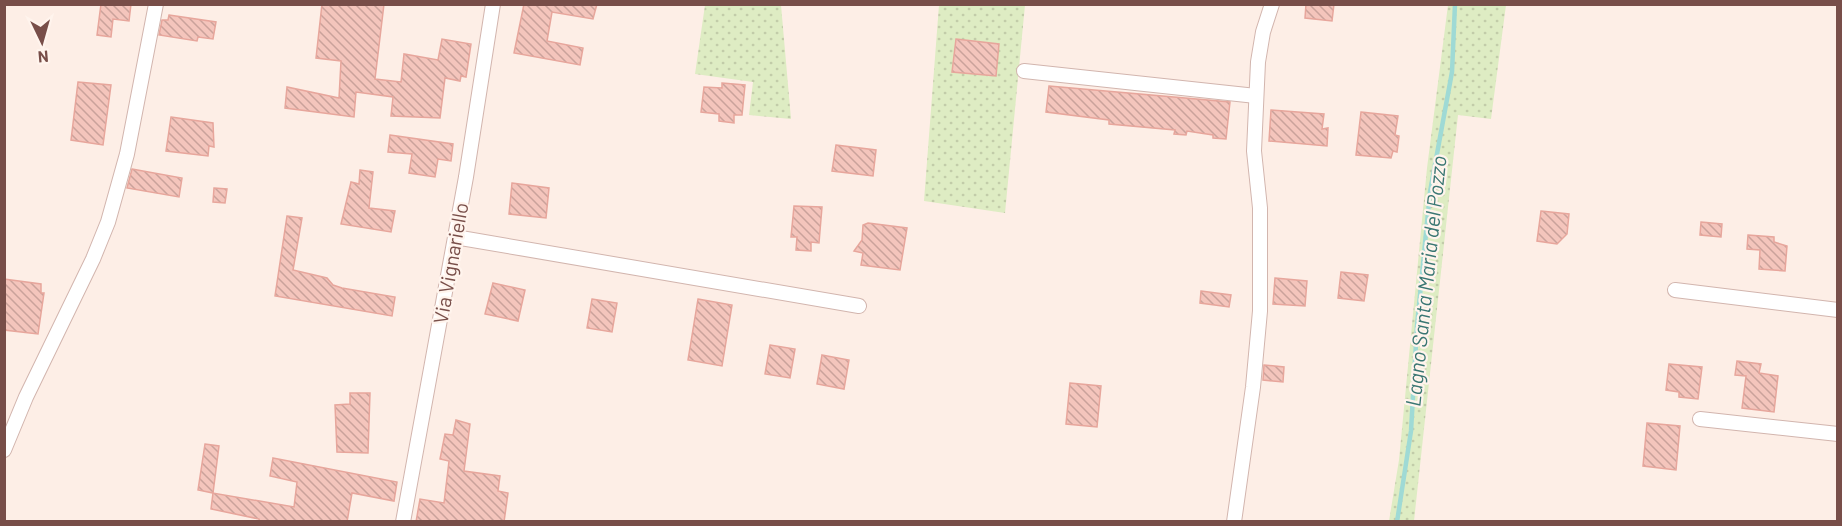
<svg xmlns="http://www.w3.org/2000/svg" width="1842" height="526" font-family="Barlow,sans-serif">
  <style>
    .grass { fill: url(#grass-dots) }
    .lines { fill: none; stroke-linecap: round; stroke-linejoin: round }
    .stream { stroke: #9fdad5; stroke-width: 4.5 }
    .building { fill: url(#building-back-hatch); stroke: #e7a69c; stroke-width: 1.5 }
    .street-casing { stroke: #d2b5ae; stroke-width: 16 }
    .street { stroke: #fff; stroke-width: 14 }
    .labels { text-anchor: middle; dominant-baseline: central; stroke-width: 4.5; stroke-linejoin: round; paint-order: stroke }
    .street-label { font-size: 20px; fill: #784e49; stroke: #fff4ed }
    .water-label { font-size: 21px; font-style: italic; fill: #397672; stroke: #fff4ed }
  </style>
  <defs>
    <pattern id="grass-dots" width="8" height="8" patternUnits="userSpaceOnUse" patternTransform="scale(1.5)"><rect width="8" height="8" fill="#deecc3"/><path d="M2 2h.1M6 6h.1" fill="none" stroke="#c2cca9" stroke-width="1.8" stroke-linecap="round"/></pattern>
    <pattern id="building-back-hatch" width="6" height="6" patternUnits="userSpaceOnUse" patternTransform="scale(1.5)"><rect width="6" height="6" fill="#f4c5bc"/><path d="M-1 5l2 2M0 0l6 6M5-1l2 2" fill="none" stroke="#caa29b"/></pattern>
  </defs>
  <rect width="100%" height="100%" fill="#fdeee6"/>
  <g class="grass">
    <polygon points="705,5 781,5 791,119 749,115 753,82 695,74"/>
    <polygon points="939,5 1025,5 1005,213 924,201"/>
    <polygon points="1448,5 1506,5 1491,119 1458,115 1414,521 1389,521 1399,460 1427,168"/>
  </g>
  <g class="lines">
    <polyline class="stream" points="1397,522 1411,431 1417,326 1430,192 1452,72 1455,4"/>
  </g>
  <g class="building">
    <polygon points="101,4 131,4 129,21 113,19 111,37 97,35"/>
    <polygon points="322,4 384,4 375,79 401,82 404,54 438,60 442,39 471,44 466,77 461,76 460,81 445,78 440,118 391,116 393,97 356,92 354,117 285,108 287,87 339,98 341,61 316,58"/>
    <polygon points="524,4 597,4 593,19 552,12 547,41 583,48 580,65 514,53"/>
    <polygon points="1306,4 1334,4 1332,21 1305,18"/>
    <polygon points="169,15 216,22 213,39 198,37 197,41 159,35 162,20 168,20"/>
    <polygon points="956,39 999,44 996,76 952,72"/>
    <polygon points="78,82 111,85 103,145 71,140"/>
    <polygon points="722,83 745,85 742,115 734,115 734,123 719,121 719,114 701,112 704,87 722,88"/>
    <polygon points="1049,86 1230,102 1226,139 1213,138 1213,135 1187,131 1186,135 1174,134 1175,130 1109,124 1109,120 1046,112"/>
    <polygon points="1271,110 1324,114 1322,129 1328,128 1327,146 1269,141"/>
    <polygon points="1361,112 1398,116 1395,135 1399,136 1397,152 1393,151 1391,158 1356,155"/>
    <polygon points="171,117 213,123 214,147 209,146 208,156 166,151"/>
    <polygon points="390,135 453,144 451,161 438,159 435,177 409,173 412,154 388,152"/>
    <polygon points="836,145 876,150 873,176 832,171"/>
    <polygon points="132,169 182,178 179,197 127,188"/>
    <polygon points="360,170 373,172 369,208 395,211 391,232 341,224 351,182 359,184"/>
    <polygon points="512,183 549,188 546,218 509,214"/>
    <polygon points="214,188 227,189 225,203 213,202"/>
    <polygon points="794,206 822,207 819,243 811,242 811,251 796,250 797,237 791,237"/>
    <polygon points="1541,211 1569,214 1567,234 1557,244 1537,241"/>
    <polygon points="287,216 302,218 293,270 327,278 333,285 342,288 395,297 392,316 275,296"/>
    <polygon points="1701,222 1722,224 1721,237 1700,235"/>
    <polygon points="868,223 907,228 900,270 861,265 863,253 854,251 862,240 863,225"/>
    <polygon points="1748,235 1774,237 1774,242 1787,246 1785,271 1759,269 1760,250 1747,249"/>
    <polygon points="1341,272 1368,275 1364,301 1338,298"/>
    <polygon points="1275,278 1307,281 1305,306 1273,304"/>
    <polygon points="4,279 41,284 41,293 44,293 38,334 4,330"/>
    <polygon points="493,283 525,290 518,321 485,314"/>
    <polygon points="1201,291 1231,295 1229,307 1200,303"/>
    <polygon points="592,299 617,303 612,332 587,328"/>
    <polygon points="698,299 732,305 722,366 688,360"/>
    <polygon points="770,345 795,349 790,378 765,374"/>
    <polygon points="822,355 849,360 844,389 817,384"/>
    <polygon points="1737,361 1761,364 1759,373 1778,376 1774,412 1742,408 1746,376 1735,375"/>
    <polygon points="1669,364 1702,367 1698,399 1679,397 1679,392 1666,390"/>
    <polygon points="1264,365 1284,367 1283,382 1263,380"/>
    <polygon points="1070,383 1101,386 1097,427 1066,424"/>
    <polygon points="350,393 370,393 368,453 337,452 335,405 350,404"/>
    <polygon points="456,420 470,424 464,471 500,476 498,491 508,493 504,522 416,522 420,499 444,503 449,461 440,459 445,434 453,435"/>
    <polygon points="1647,423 1680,426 1676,470 1643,466"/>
    <polygon points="205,444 219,446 213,493 198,490"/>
    <polygon points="273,458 397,482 394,501 352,493 347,522 259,522 259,519 211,509 213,493 294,507 297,482 270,476"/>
  </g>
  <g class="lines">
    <g class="street-casing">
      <g id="street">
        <polyline points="1024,71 1256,96"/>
        <polyline points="455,237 859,306"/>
        <polyline points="1675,290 1838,310"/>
        <polyline points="1700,419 1838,434"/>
        <polyline points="4,450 26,397 93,259 108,222 127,154 156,4"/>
        <polyline points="403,522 466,177 493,4"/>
        <polyline points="1234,522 1253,387 1260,311 1260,208 1254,151 1258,62 1263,32 1272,4"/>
      </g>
    </g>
    <use href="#street" class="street"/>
  </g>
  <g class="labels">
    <g class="street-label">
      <text transform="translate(450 263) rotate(-80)">Via Vignariello</text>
    </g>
    <g class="water-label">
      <text transform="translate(1425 281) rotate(-84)">Lagno Santa Maria del Pozzo</text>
    </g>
  </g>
  <rect width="1842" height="526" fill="none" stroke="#784e49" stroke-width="12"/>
  <g transform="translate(42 42) rotate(175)" stroke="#fff4ed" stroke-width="4.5" paint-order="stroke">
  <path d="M0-4.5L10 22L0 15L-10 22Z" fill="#784e49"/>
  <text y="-9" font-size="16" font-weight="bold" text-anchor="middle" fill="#784e49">N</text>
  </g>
</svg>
